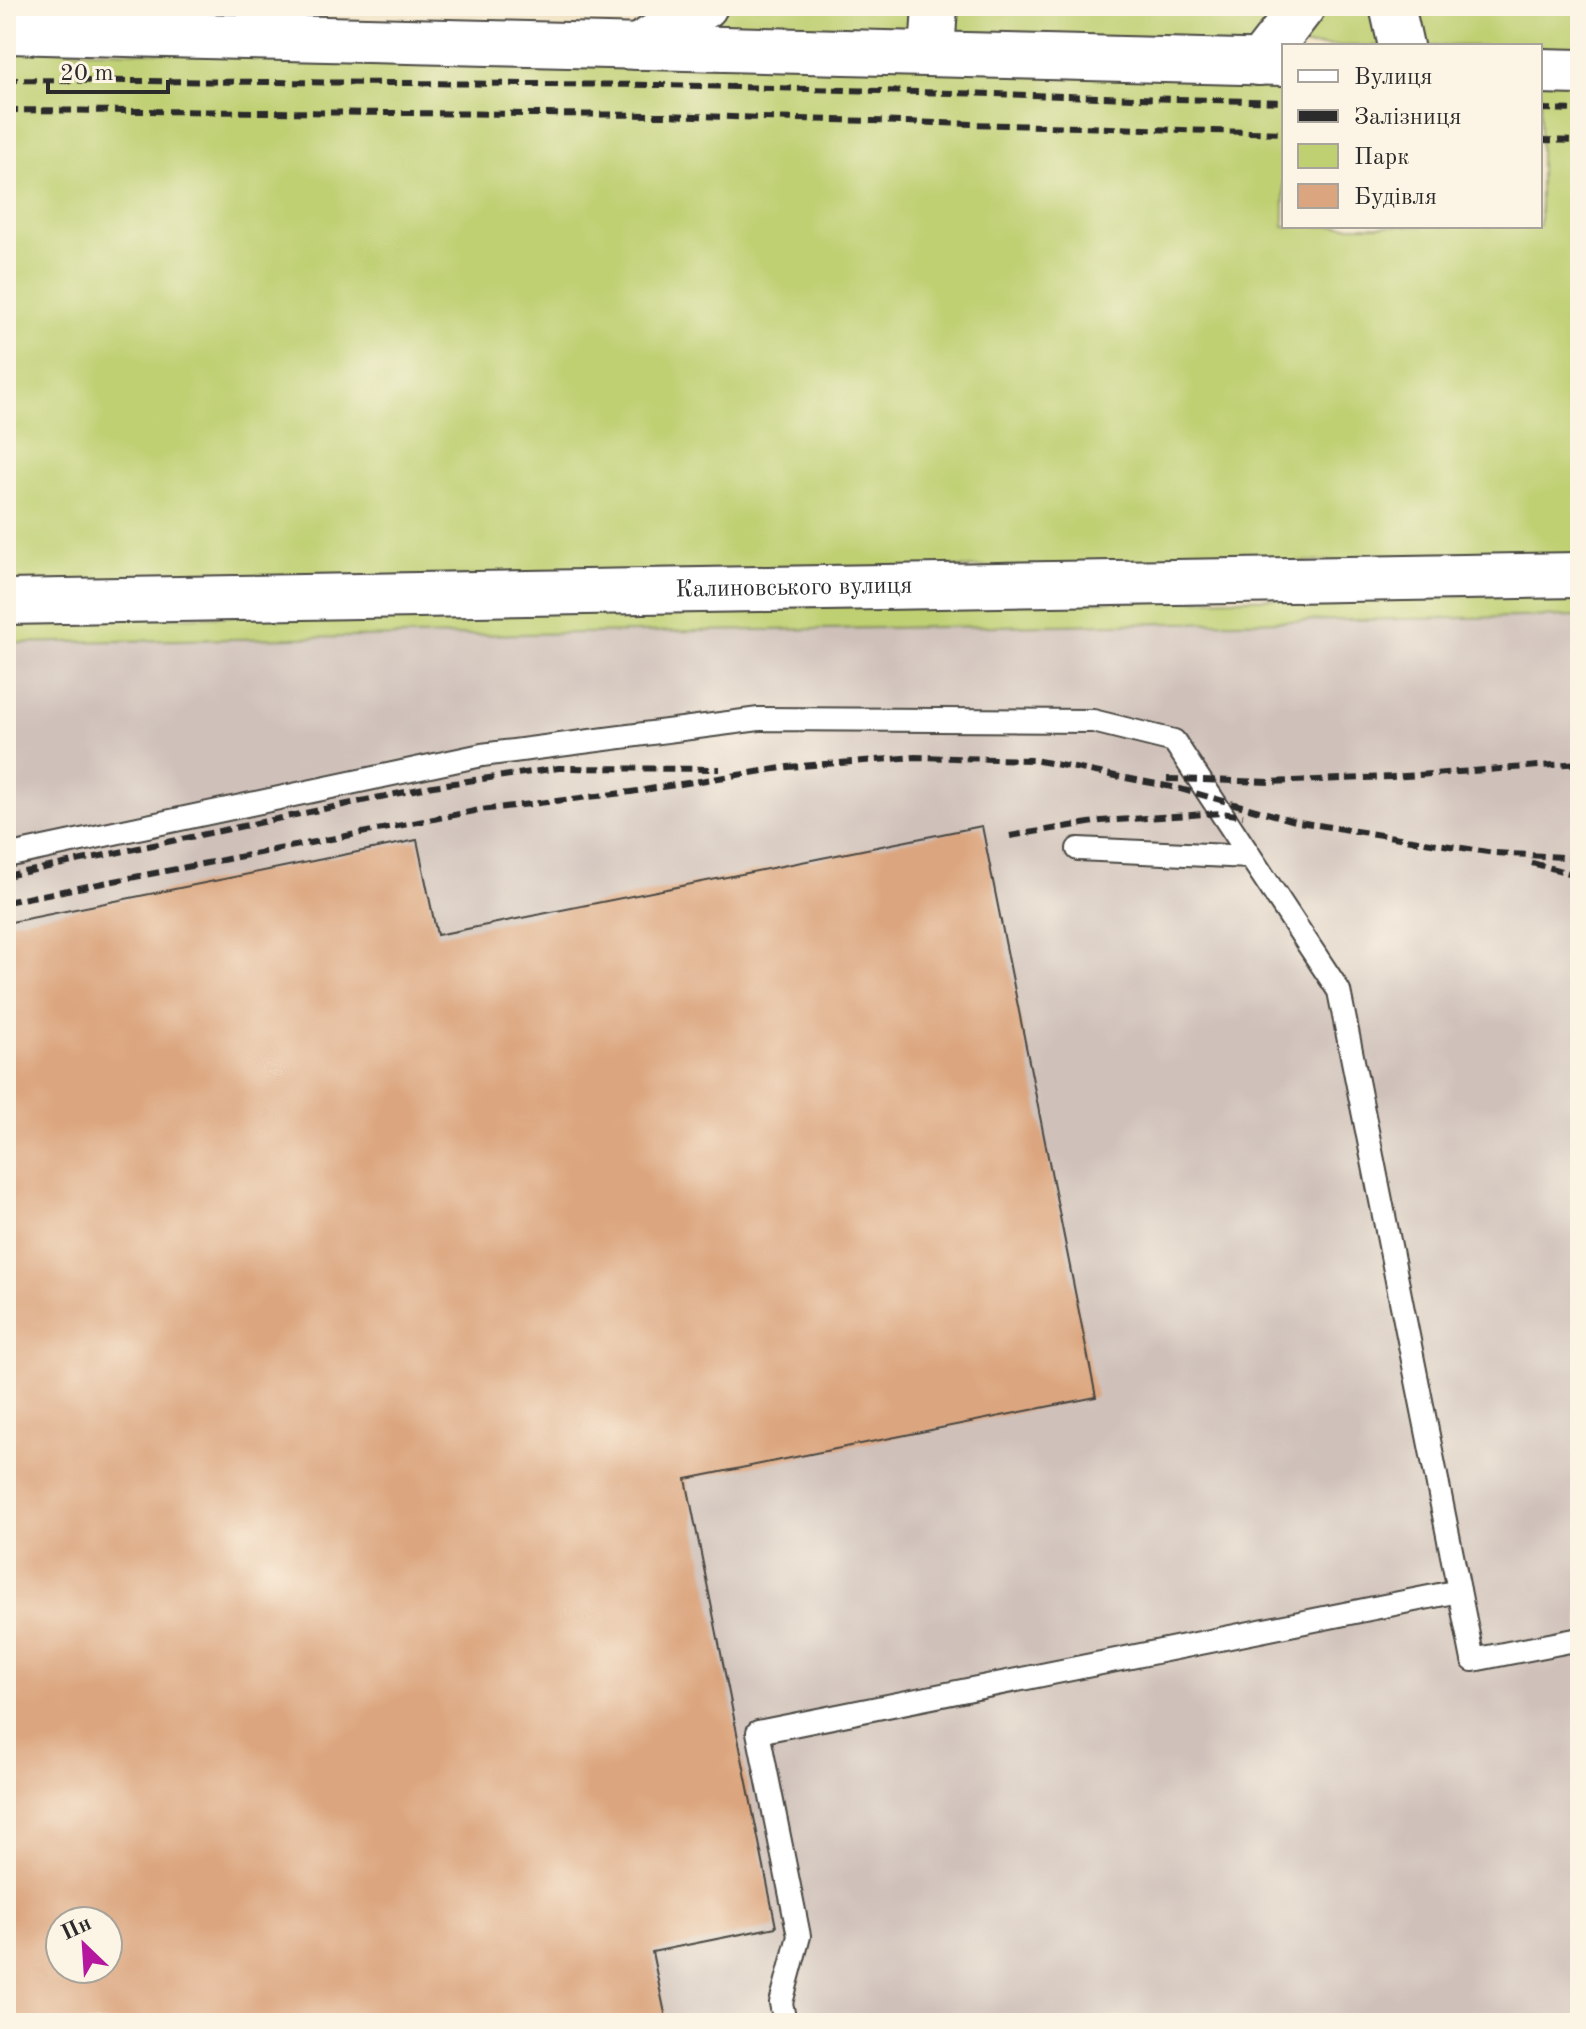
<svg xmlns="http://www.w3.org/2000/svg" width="1586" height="2029" font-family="'Old Standard TT',serif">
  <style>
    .industrial { fill: #cfc1ba; fill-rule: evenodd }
    .green { fill: #bfd073; stroke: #757e4f; stroke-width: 2; fill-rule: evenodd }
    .building { fill: #dba67f; fill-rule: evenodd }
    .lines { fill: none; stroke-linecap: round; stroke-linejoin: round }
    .lane-casing { stroke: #494742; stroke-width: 26 }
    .street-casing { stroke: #494742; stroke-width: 48 }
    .secondary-casing { stroke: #494742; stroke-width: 48 }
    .lane { stroke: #fff; stroke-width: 22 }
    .street { stroke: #fff; stroke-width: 44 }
    .secondary { stroke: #fff; stroke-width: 44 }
    .rail { stroke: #2b2b2b; stroke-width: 6; stroke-dasharray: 12 6; stroke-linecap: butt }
    .labels { text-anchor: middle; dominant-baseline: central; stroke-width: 6; stroke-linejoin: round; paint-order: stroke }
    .street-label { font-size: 24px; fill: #2b2b2b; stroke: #fcf5e5 }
  </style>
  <rect width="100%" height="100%" fill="#fcf5e5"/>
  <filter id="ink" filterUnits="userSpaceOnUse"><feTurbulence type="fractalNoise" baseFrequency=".0125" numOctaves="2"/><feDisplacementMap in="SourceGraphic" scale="16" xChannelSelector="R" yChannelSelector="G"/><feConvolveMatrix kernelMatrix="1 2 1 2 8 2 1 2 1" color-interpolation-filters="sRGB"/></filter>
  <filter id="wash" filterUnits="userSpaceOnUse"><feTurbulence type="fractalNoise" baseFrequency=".006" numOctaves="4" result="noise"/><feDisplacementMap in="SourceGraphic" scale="32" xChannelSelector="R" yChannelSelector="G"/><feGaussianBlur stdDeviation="1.8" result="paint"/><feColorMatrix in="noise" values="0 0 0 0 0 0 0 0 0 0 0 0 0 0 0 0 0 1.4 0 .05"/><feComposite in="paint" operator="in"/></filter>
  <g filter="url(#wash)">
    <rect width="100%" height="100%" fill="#f2e4c7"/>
    <path class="industrial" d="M1580,616V2023H6V643ZM60,1921H108V1969H60Z"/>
    <g class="green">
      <path d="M733,6H1580V557L6,584V49L637,61ZM1284,46H1540V226H1284Z"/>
      <polygon points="1580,593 1580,616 6,643 6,620"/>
    </g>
    <g id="blocks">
      <path class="building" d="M982,826L1096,1397L686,1479L776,1927L652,1952L667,2023H6V923L417,840L437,935ZM60,1921H108V1969H60Z"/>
    </g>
  </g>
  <g filter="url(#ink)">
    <use href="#blocks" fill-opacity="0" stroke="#494742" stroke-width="2"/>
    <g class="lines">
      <g class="lane-casing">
        <g id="lane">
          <polyline points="1078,849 1250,857"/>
          <polyline points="6,856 482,755 759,719 1093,721 1174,741 1339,991 1473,1660 1580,1639"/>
          <polyline points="785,2023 781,2003 799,1936 758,1732 1459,1591"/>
        </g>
      </g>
      <g class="street-casing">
        <g id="street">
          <polyline points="1392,6 1401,46"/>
          <polyline points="6,31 1284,63"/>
          <polyline points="637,47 705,6"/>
          <polyline points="932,54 935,6"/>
          <polyline points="1259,63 1303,6"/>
          <polyline points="1540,71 1580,72"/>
        </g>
      </g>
      <g class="secondary-casing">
        <g id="secondary">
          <path id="s1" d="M6,602L1580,575"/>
        </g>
      </g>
      <use href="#lane" class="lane"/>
      <use href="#street" class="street"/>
      <use href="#secondary" class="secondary"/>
      <g class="rail">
        <polyline points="6,80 663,85 1284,102"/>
        <polyline points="1540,109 1580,110"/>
        <polyline points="6,110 662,115 1284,133"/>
        <polyline points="1540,140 1580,141"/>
        <polyline points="1167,779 1270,782 1392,777 1580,763"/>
        <polyline points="1010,836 1101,821 1221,813 1243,816"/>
        <polyline points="1532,863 1580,876"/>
        <polyline points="6,876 433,786 559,768 720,769"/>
        <polyline points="6,902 480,810 631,792 788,767 915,757 1034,760 1177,788 1299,822 1494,853 1580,858"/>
        <polyline points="1575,1890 1580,1889"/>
        <polyline points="1577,1920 1580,1919"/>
      </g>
    </g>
  </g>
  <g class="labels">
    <g class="street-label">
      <text stroke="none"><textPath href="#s1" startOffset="788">Калиновського вулиця</textPath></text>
    </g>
  </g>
  <rect width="1586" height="2029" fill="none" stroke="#fcf5e5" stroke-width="32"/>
  <rect x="1282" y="44" width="260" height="184" fill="#fcf5e5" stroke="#a8a49b" stroke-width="2"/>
  <rect x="1298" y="70" width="40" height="12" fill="#ffffff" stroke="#a8a49b" stroke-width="2"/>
  <text x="1354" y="84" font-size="24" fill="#2b2b2b">Вулиця</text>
  <rect x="1298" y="110" width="40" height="12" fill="#2b2b2b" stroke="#a8a49b" stroke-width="2"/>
  <text x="1354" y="124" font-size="24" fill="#2b2b2b">Залізниця</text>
  <rect x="1298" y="144" width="40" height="24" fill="#bfd073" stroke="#a8a49b" stroke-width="2"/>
  <text x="1354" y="164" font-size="24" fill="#2b2b2b">Парк</text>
  <rect x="1298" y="184" width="40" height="24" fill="#dba67f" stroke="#a8a49b" stroke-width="2"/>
  <text x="1354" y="204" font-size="24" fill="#2b2b2b">Будівля</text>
  <g transform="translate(84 1945) rotate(335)"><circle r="38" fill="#fcf5e5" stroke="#a8a49b" stroke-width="2"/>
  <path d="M0-6L14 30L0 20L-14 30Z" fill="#b5179e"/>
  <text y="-12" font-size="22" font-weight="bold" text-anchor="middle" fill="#2b2b2b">Пн</text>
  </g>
  <path d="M48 80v12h120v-12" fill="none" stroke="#2b2b2b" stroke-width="4"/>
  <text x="60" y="80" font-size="24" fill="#2b2b2b" stroke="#fcf5e5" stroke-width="6" paint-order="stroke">20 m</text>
</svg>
